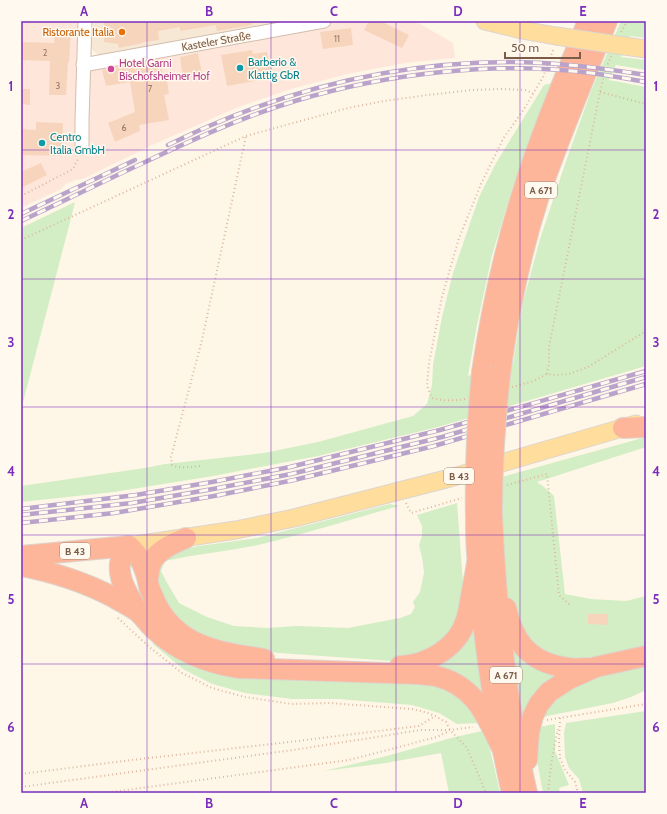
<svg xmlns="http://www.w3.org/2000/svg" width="667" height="814" font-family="Cabin,sans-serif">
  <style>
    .residential { fill: #f6e8d5 }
    .commercial { fill: #ffe6da }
    .green { fill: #d3eec4 }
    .building { fill: #f6d5bc }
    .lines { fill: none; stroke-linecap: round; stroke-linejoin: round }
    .minor-casing { stroke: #d2beab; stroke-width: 15 }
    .major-casing { stroke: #ddd5cf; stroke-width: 19 }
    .highway-casing { stroke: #ddd5cf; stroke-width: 22 }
    .path { stroke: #dcb89e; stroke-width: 2; stroke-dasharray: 1 3; stroke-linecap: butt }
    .minor { stroke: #fff; stroke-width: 13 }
    .major { stroke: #ffdd9d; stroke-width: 17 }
    .highway { stroke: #fdb699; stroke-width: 20 }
    .rail-casing { stroke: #b9a3ca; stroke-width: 4.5 }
    .rail { stroke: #fff9ef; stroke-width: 3; stroke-dasharray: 9; stroke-linecap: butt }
    .major-bridge-casing { stroke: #ddd5cf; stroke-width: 19; stroke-linecap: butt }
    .highway-bridge-casing { stroke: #ddd5cf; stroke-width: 22; stroke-linecap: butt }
    .major-bridge { stroke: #ffdd9d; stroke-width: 17 }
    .highway-bridge { stroke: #fdb699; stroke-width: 20 }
    .grid { fill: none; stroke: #7b2cbf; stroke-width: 1; stroke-opacity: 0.55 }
    .food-dot { fill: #e8710a; stroke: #fff9ef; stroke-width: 1.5 }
    .culture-dot { fill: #0f9aa8; stroke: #fff9ef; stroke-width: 1.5 }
    .hotel-dot { fill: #d1479c; stroke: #fff9ef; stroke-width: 1.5 }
    .labels { text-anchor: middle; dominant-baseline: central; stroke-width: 3; stroke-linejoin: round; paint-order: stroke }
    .number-label { font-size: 9px; fill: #9a7a65 }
    .shield { fill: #fff9ef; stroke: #a38b7a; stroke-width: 1 }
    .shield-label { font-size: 10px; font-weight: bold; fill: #7b5c48 }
    .food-label { font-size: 11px; fill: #c56008; stroke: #fff9ef; text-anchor: end }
    .street-label { font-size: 11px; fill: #7b5c48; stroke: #fff9ef }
    .culture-label { font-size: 11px; fill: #0d838f; stroke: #fff9ef; text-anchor: start }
    .hotel-label { font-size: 11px; fill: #b23c85; stroke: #fff9ef; text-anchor: start }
    .neatline { fill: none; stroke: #7b2cbf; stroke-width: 1.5 }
    .grid-label { font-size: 13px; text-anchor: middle; font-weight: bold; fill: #7b2cbf }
  </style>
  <rect width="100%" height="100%" fill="#fef6e7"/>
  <polygon class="residential" points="94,21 300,21 103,56 98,55 92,49 91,45"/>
  <polygon class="commercial" points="21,21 77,21 77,71 320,21 415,21 453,43 455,58 405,63 347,74 291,89 236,108 150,146 83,179 75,180 66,184 61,189 21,208"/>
  <g class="green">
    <polygon points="621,21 646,21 646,38 630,36 621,57 646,60 646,70 616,65 609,80 646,87 646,366 438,427 318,456 213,476 114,492 21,502 21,486 145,468 165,464 264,453 318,442 413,416 427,404 432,385 433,365 442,317 453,273 479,197 496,163 544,85 552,83 514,183 492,255 477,325 468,376 513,364 522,306 540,239 565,164 591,91"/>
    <polygon points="75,202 70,222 21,410 21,228"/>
    <polygon points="646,437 646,447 537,482 544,487 554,496 565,594 591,599 626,601 646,596 646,649 601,660 544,657 514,621 506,589 500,491 502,477"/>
    <path d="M457,503L463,582L456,629L442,645L393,661L279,653L248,649L221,644L182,625L159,601L153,565L170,552L199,546L257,538L390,504L399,506C352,519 305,534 258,545C227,551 196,554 165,561L161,571L166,581L179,603L207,617L234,626L268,628L297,626L348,628L400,618L411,614L415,607L413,602L420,592L424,573L422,557L419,545L422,536V526L417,515Z"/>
    <polygon points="473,596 488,706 435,671 435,661"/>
    <polygon points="508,629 571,674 525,729"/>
    <polygon points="152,638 176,651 416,677 465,697 480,723 457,724 439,713 412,705 339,699 292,699 245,693 212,684 183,669 153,644"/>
    <polygon points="646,665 646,690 631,697 613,703 542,717 543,710 578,682"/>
    <polygon points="646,711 646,793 583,793 579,779 569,768 565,757 564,733 566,723"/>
    <polygon points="555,724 555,751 569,785 559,788 560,793 543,793 537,760 539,727"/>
    <polygon points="482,731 486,731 500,793 449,793 441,753 386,763 324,771 383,757 455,737"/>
  </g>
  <g class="building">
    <polygon points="112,21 252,21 252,25 217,31 216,25 180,31 180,27 158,31 159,40 143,42 143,43 119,48 118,44 104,42 104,22"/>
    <polygon points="369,21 380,21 409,35 402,48 364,30"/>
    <polygon points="351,28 353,45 323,49 320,32"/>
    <polygon points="55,29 71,30 69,62 68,62 66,95 49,95 50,61 21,60 21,42 54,43"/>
    <polygon points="252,50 253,54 267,52 272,78 227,86 221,55"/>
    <polygon points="198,53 202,74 183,78 180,57"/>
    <polygon points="160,59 164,81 167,80 169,94 164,95 169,120 139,125 140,131 115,142 108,123 135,112 130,82 106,86 102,70"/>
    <polygon points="21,89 30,89 30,105 21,104"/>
    <polygon points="36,122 63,123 62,156 21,155 21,129 36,130"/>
    <polygon points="41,163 47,175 21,188 21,172"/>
    <polygon points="588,614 608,614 608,625 588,624"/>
  </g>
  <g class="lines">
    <g class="minor-casing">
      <g id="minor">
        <polyline points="83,65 324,21"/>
        <polyline points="82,148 82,120 85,21"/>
      </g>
    </g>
    <g class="major-casing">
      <g id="major">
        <polyline points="485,21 522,30 556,36"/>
        <polyline points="625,46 646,49"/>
        <polyline points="129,546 236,530 294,518 450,478 636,424"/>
      </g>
    </g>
    <g class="highway-casing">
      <g id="highway">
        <path d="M501,367C509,309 521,252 539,196C559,137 584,79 607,21"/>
        <path d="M482,372C491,311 504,251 523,191C541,133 565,77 588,21"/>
        <polyline points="623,428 646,427"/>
        <path d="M492,514C496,608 506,701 527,793"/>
        <path d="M476,518C476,534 476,549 478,564C483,641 495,718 512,793"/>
        <path d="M186,538C175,543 163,547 155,557C152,560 150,566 149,571C149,574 148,577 148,580C148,584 150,590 152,594C159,613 173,630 191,640C213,652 240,655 264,659"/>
        <path d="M129,546C127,548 124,551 123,554C113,573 128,595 138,611"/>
        <path d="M21,556L129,546C140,556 144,566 148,581"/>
        <path d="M21,566C53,572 84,582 113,597C121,602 130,606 137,611C144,617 149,625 156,631C179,652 207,663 238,668L417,674C423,675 430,675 436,676C476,686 486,716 503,750"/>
        <path d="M506,608C513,638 526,659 558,666C562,667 566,668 570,668C576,669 582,668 588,668"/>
        <path d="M400,666C428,665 458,647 466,620C468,614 469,608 470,602C472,589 475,576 477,563"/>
        <polyline points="527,760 529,732 533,716 539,704 549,692 569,679 596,667 646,656"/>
      </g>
    </g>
    <g class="path">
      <polyline points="621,32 627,21"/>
      <polyline points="600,92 646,104"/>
      <polyline points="21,196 73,169 78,159"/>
      <polyline points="21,240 246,136 348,108 384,101 428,95 472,90 501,89 525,90 533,93"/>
      <polyline points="547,374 549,363 549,347 600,92 605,72 611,56"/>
      <polyline points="512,387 534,381 547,374 555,375 569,374 588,367 646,331"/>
      <path d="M465,399C454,401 443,401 432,398L427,386L429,363L442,297L459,238L481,184L503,139L524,109L543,77L554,48"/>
      <path d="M200,466C190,467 181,469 172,465L171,457L202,340L246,136"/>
      <polyline points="507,485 547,474 559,595 571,606"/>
      <polyline points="406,503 411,513 462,498"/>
      <polyline points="118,618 147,645 182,673 212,688 245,697 292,704 329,703 412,709 425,712 435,716 446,722 450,730 467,748 486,793"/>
      <polyline points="560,718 559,742 560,758 565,770 575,782 578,793"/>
      <polyline points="547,720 646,704"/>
      <polyline points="21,774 132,760 289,742 419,726 435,716"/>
      <polyline points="21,787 293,750 421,730 450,730 473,727"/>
      <polyline points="104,793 349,760 437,737 449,731"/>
      <path d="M548,793C550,771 553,750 558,729"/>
    </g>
    <use href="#minor" class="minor"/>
    <use href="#major" class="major"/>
    <use href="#highway" class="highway"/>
    <g class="rail-casing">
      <g id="rail">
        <path d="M168,145C181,139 195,132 209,126C304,85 407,62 511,62C556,62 601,68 646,75"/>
        <polyline points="21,214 135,160"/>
        <path d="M21,221C62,202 102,182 143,163C192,140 242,117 295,101C388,73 495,61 591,73C609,75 628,79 646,82"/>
        <polyline points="21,509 136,495 212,482 290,467 440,430 646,371"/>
        <polyline points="21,515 132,503 213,489 291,474 442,437 646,377"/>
        <polyline points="21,523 114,513 214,496 294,480 434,446 646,384"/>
      </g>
    </g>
    <use href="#rail" class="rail"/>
    <g class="major-bridge-casing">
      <polyline id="major-bridge" points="556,36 625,46"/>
    </g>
    <g class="highway-bridge-casing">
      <g id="highway-bridge">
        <path d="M492,514C492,465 495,416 501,367"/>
        <path d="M476,518C475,469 477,421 482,372"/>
      </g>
    </g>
    <use href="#major-bridge" class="major-bridge"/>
    <use href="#highway-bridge" class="highway-bridge"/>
  </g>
  <path class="grid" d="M147,21V793M271,21V793M396,21V793M520,21V793M21,150H646M21,279H646M21,407H646M21,535H646M21,664H646"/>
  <circle class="food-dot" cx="122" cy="32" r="4"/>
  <g class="culture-dot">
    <circle cx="240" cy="68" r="4"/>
    <circle cx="42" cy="143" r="4"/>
  </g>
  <circle class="hotel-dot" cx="111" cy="69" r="4"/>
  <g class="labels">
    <g class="number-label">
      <text x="337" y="38">11</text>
      <text x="45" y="52">2</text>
      <text x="58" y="85">3</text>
      <text x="150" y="88">7</text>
      <text x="124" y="127">6</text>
    </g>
    <g class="shield">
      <rect x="525" y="182" width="32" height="16" rx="3"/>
      <rect x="444" y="468" width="30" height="16" rx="3"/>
      <rect x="60" y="543" width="30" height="16" rx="3"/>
      <rect x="490" y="667" width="32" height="16" rx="3"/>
    </g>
    <g class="shield-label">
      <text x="541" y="190">A 671</text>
      <text x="459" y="476">B 43</text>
      <text x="75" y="551">B 43</text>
      <text x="506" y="675">A 671</text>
    </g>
    <g class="food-label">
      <text x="114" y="32">Ristorante Italia</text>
    </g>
    <g class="street-label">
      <text transform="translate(216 41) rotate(-10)">Kasteler Straße</text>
    </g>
    <g class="culture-label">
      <text x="248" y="62">Barberio &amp;<tspan x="248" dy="13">Klattig GbR</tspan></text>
      <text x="50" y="137">Centro<tspan x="50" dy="13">Italia GmbH</tspan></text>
    </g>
    <g class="hotel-label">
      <text x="119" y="63">Hotel Garni<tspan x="119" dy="13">Bischofsheimer Hof</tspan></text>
    </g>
  </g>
  <rect width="667" height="814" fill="none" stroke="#fff9ef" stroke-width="44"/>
  <path d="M505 52v6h75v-6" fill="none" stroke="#7b5c48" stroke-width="2"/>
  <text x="511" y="52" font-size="12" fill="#7b5c48" stroke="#fff9ef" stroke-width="3" paint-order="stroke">50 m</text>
  <rect x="22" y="22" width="623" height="770" class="neatline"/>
  <g class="grid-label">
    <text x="84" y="16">A</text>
    <text x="209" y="16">B</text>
    <text x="334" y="16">C</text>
    <text x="458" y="16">D</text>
    <text x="583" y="16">E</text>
    <text x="11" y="91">1</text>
    <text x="656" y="91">1</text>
    <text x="11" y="219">2</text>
    <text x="656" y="219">2</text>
    <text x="11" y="347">3</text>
    <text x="656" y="347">3</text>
    <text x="11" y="476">4</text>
    <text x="656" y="476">4</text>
    <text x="11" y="604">5</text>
    <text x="656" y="604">5</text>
    <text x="11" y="732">6</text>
    <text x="656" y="732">6</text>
    <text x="84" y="808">A</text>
    <text x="209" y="808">B</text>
    <text x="334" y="808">C</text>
    <text x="458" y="808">D</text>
    <text x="583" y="808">E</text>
  </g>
</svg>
